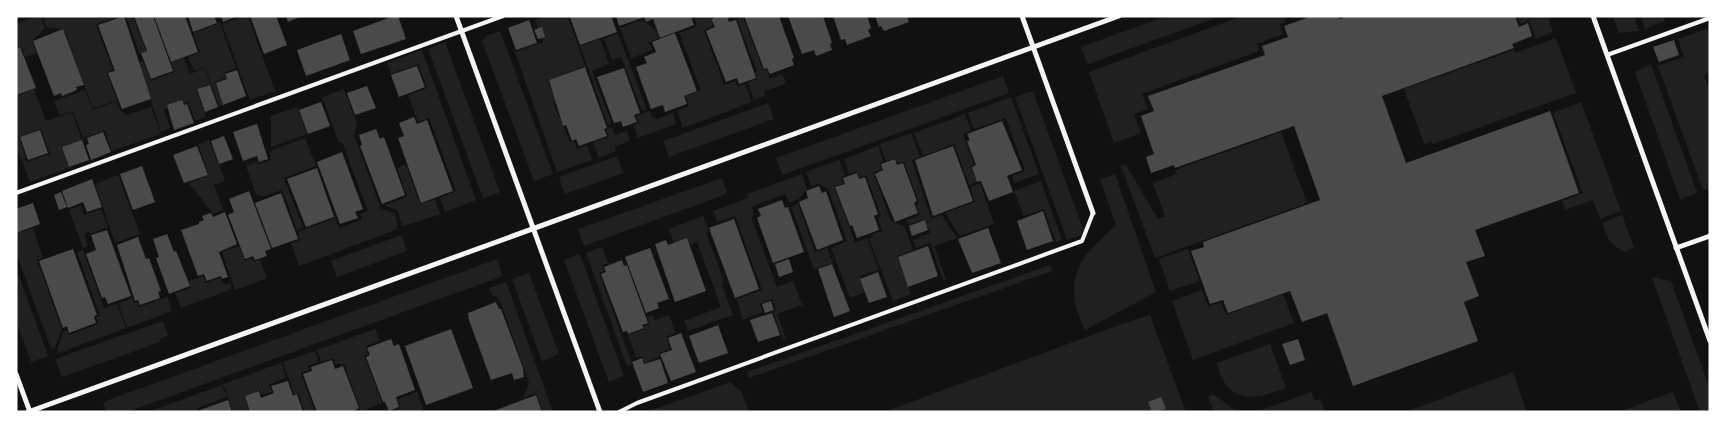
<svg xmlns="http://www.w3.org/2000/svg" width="1726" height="428" font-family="Montserrat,sans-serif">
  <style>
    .green { fill: #202020 }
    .building { fill: #4a4a4a }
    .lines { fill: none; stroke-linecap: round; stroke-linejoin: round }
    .service { stroke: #f5f5f5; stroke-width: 4 }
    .minor { stroke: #f5f5f5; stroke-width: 5 }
  </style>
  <rect width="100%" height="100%" fill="#111"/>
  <g class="green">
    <polygon points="37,16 41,16 45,28 32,41 37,53 25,57 21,47 16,48 16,24"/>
    <polygon points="43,16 119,16 96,25 113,70 107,73 117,100 93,109 64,29 47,28"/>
    <polygon points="126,16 133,16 146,51 139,53"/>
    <polygon points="243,16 248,16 275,91 250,100 222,24"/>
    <polygon points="547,16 568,16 585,66 548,80 556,103 554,104 570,142 574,141 577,149 587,145 592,160 557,172 515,52 543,42 535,20"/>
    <polygon points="694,16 715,16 710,18 713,26 704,30 724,85 735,81 738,87 745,84 752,102 683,128 677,110 689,106 686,96 701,90 679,33 697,26"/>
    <polygon points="1167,16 1221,16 1088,64 1081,47"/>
    <polygon points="1242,16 1284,16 1286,22 1280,24 1283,34 1257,44 1259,51 1142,94 1148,109 1134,114 1141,133 1114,143 1089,72"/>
    <polygon points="1518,16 1548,16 1553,32 1536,39 1529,21 1521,24"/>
    <polygon points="1613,16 1634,16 1639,31 1619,33"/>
    <polygon points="1640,16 1664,16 1665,21 1645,29"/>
    <polygon points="743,17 763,70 766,69 770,79 782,74 786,84 764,91 765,96 754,100 748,82 757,79 755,73 757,72 737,19"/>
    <polygon points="642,20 656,30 658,38 649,42 652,50 631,58 620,28"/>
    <polygon points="220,23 236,68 224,73 226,78 215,82 223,105 219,106 205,67 194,71 188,57 200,52 193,33"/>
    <polygon points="1710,28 1710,72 1704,75 1710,91 1710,188 1703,190 1658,66 1684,57 1678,39"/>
    <polygon points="500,31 553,174 534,181 482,41 486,36"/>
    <polygon points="618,33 647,110 642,111 621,57 612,60 604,39"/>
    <polygon points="1556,38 1576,93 1433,144 1432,141 1424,144 1404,89 1514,50 1515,53"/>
    <polygon points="600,39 609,64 592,71 612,124 608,125 580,46"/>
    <polygon points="445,42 500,192 483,198 428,49"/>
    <polygon points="422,50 476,200 445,212 440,198 456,191 429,118 418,122 408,95 427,88 418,64 391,74 387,63"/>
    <polygon points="184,58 190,74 205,68 210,84 196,89 206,117 195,121 188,101 164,110 170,128 161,132 139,63 143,61 151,81 174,72 171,63"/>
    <polygon points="1651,64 1697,193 1680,199 1635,72"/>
    <polygon points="1003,76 1009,93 782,175 776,158"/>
    <polygon points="34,89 46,121 72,112 82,140 62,147 69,168 30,182 22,161 26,159 27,162 50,154 41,129 19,137 26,158 21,160 16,146 16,96"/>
    <polygon points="344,89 357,124 354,135 381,209 395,213 398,229 299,266 291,243 300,240 298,232 335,218 339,228 362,220 360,214 368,211 342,142 339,143 322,97"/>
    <polygon points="85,90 93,110 117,101 121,111 127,115 151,107 161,134 112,151 105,130 83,138 73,111 59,115 54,101"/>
    <polygon points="1033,91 1083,229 1081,235 1067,240 1015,97"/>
    <polygon points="1011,97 1039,174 1014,183 1012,176 1025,171 1006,118 974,129 968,113"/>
    <polygon points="1581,102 1621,211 1600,219 1593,200 1565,210 1562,201 1583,193 1553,113"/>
    <polygon points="768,103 774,119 669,157 663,141"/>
    <polygon points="297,107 307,134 271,147 271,116"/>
    <polygon points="650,111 652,117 657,119 673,113 676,124 638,138 633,125 639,123 636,116"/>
    <polygon points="965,114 971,131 963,134 974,164 971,166 977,182 969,185 954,144 923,156 914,133"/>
    <polygon points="612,127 615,135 627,131 630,141 615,146 616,151 599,158 593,142 609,137 606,129"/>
    <polygon points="1281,132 1307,203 1155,258 1121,166 1126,165 1158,219 1165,216 1153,183 1177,174 1175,170"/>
    <polygon points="911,133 920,157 912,160 931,218 942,215 957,238 934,246 946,279 943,280 930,243 916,248 913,240 930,233 925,219 908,225 906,220 920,215 916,205 919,203 904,162 898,163 895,158 886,161 880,144"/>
    <polygon points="305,138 316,166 284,178 303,227 297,230 282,190 263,197 256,194 246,166 258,161 259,164 271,160 270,151"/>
    <polygon points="209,140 225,181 214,185 223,210 213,214 189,183 209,175 198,144"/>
    <polygon points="878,146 883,161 879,163 882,169 873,172 891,221 904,226 913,250 897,256 911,294 893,301 869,239 873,237 872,234 882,231 878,218 881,216 866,175 860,177 857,171 849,174 844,159"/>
    <polygon points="617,156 623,173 565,194 559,177"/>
    <polygon points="839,160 845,176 841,177 843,183 834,187 855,242 867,238 879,270 860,276 865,292 850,298 831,248 847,241 828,189 818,184 811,186 806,172"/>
    <polygon points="406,164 420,204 435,199 440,214 402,227 398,211 384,205 407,197 397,168"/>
    <polygon points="802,174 807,189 799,199 789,203 785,194 751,207 754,215 751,217 777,287 793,281 802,305 777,314 786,339 783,340 773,312 776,310 772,299 760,304 763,312 742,320 737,299 762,290 735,216 717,222 713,211 748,198 747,194"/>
    <path d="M1115,174L1156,292L1085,330C1061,278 1078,260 1116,225L1100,179Z"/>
    <polygon points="118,175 140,234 115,243 95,184"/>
    <polygon points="722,178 727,194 584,246 578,229"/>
    <polygon points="1041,181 1062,240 1056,242 1044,209 1024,216 1014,191"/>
    <polygon points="980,183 994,224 960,236 945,213 975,202 970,187"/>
    <polygon points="798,204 815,252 827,248 833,263 814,269 791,207"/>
    <polygon points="81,206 84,215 101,209 108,227 90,234 89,232 84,234 88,246 83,248 69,210"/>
    <path d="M1622,215L1634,248L1625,252C1610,245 1607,238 1602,223Z"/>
    <polygon points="703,216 709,232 706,233 724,281 722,285 733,315 688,331 684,321 721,307 697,242 690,244 687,238 674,243 669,229"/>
    <polygon points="33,228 43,258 37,260 62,329 55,347 51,349 16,252 16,234"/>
    <polygon points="401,235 407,251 337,277 331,261"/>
    <polygon points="239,246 245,261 252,258 254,262 260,260 267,278 235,290 222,252"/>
    <polygon points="602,247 608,263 602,265 604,271 599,273 632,364 627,366 586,253"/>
    <polygon points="1188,249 1200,281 1170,291 1159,259"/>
    <polygon points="83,250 104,308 117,304 126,328 59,353 57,349 64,331 67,330 69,335 98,324 96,317 100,316 77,252"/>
    <polygon points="580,254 624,376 609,382 564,260"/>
    <polygon points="497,259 503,276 127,412 106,412 103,402"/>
    <polygon points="1050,265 1052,271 749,378 747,372"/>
    <polygon points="16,268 48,356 31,362 16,321"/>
    <polygon points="529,273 559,354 542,361 512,279"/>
    <polygon points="203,276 206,283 220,278 225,285 230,283 232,289 181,308 175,293 191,288 189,281"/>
    <polygon points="1652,277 1671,281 1710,389 1710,412 1700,412"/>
    <polygon points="506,282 553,412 543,412 536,393 523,398 529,383 502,306 496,296 493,297 489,288"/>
    <polygon points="1202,290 1208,307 1221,302 1226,315 1283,294 1294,323 1193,360 1172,301"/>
    <polygon points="167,297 172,311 127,328 118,303 132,298 134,303 138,302 139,307"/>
    <polygon points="653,315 655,320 669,315 676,333 666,337 670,349 659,353 660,357 644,363 642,356 636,358 628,335 644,329 644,326 649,324 647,317"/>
    <polygon points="1150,315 1186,412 884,412 1119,325"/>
    <polygon points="163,321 168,336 160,339 160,342 62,377 55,359"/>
    <polygon points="375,329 380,341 366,346 368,354 364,355 382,403 361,411 344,364 335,364 333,358 321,362 317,350"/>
    <path d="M1270,344L1286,388C1254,401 1226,404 1217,363Z"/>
    <polygon points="315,351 319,362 308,366 309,370 301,373 315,412 305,412 298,393 294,394 283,362"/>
    <polygon points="281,363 286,378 269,384 272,392 262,395 260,390 244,396 249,411 233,412 223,384"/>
    <polygon points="1513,372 1527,412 1405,412"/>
    <polygon points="730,382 741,391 749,412 647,412"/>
    <polygon points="222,385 227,397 198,408 199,412 148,412"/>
    <polygon points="417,392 424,412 392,412 401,408 398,399"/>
    <polygon points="1311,392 1315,401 1320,399 1325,412 1256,412"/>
    <polygon points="1673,392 1681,412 1618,412"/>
    <polygon points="1213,394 1238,412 1214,412 1208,396"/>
  </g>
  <g class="building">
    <polygon points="124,16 151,99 122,109 108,73 115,71 98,25"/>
    <polygon points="134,16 153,16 173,71 151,79 141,53 147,51"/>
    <polygon points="154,16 185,16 198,52 171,62"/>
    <polygon points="188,16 214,16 217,23 193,32"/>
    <polygon points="221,16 238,16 223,22"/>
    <polygon points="250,16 276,16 287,45 264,54"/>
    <polygon points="286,16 302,16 288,22"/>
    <polygon points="394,16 398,16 406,39 361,54 353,31"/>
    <polygon points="611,16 617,32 580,45 570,17"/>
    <polygon points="616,16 641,16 642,18 619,26"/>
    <polygon points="644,16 691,16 694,25 660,38 653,19 646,22"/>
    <polygon points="718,16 727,16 729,22 736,20 756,78 739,84 737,78 726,82 706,31 715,27 711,19"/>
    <polygon points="744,16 779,16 794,58 792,59 794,65 770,74 767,68 764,69"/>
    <polygon points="788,16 823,16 832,43 830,44 832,50 816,56 814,50 802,54"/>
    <polygon points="833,16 867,16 871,28 868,30 871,36 847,45 845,39 841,40"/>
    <polygon points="875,16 907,16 909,22 884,31 881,26 879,27"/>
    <polygon points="1312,16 1338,16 1340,19 1347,16 1515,16 1519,27 1528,23 1532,36 1512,44 1514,48 1382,96 1406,163 1550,111 1579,193 1475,230 1485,256 1466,262 1479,296 1464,302 1478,341 1353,386 1327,313 1302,322 1290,291 1228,313 1223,300 1210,304 1191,251 1204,247 1203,242 1320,200 1294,126 1175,168 1174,165 1151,173 1146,157 1154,154 1141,116 1154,111 1148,96 1265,55 1262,46 1288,37 1284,26"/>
    <polygon points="529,20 537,43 516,50 508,28"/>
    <polygon points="542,27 545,37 538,39 534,30"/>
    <polygon points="63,29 84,85 76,87 77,90 62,96 61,93 54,96 33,41"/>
    <polygon points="675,33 697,91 684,96 687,104 665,112 663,105 651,109 636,67 647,63 644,57 656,52 652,42"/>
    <polygon points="341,34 350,60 306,76 297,50"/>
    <polygon points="1674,40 1679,55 1659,62 1653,47"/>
    <polygon points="20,47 36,88 16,95 16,49"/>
    <polygon points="417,66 425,87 399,97 391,75"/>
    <polygon points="585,67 607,128 604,129 607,136 579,146 576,139 572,141 566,125 563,126 549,80"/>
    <polygon points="624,68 640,113 634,115 637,122 623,127 621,121 614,123 597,77"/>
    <polygon points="237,70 246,96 223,105 216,83 227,79 225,74"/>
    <polygon points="210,85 218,107 205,112 197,89"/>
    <polygon points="367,86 376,108 355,115 347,93"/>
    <polygon points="182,100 184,105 187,104 194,123 174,130 167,105"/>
    <polygon points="321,102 330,126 308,134 299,110"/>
    <polygon points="414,117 417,124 427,120 453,191 421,203 398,138 404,136 399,123"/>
    <polygon points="1002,121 1022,170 1007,176 1013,192 989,201 981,181 977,182 972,167 976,165 967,141 970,140 967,134"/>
    <polygon points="257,124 268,159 259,162 257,156 243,161 233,132"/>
    <polygon points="376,129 380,139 384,137 405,195 382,204 360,146 362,145 359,135"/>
    <polygon points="40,130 48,153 28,160 20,137"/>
    <polygon points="103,132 111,152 91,160 86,145 89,144 87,138"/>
    <polygon points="224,136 233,159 219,164 211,141"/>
    <polygon points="82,140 89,160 69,167 62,147"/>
    <polygon points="197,146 208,175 184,183 173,155"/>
    <polygon points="953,146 973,201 933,216 915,160"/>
    <polygon points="342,152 363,209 355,212 358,218 340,224 317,162"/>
    <polygon points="895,159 897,165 903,163 917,201 914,203 918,213 895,222 875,174 883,170 881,164"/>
    <polygon points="142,166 155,202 133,210 120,174"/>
    <polygon points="317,168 334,217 306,227 287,179"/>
    <polygon points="857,173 859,179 865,177 878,214 874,216 879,230 857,238 852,225 850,226 835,187 845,184 843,178"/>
    <polygon points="92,179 102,207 87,212 83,202 68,208 62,191"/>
    <polygon points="819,186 822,193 826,191 843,240 817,250 799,202 808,198 806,191"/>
    <polygon points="249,191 271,249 265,251 267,256 255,260 253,256 245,259 228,215 234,212 229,199"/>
    <polygon points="61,192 67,207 59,210 54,195"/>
    <polygon points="281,193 298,239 272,248 255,203"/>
    <polygon points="782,200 785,208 788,207 804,252 773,263 757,218 761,216 758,209"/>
    <polygon points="33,203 40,224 16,233 16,209"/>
    <polygon points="1043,211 1053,241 1027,250 1017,221"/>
    <polygon points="225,212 237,244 219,252 228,277 222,279 221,276 207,281 204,274 198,276 181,230 199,224 199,222 204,220 202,216 211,213 213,217"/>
    <polygon points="734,219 759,289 735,298 709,228"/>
    <polygon points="925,220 928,230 912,236 909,226"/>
    <polygon points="988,228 1001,263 972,273 958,239"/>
    <polygon points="107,230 131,296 108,304 105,297 102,298 86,254 96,250 91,235"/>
    <polygon points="167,234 174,252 176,251 190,286 169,294 156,258 159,257 153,239"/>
    <polygon points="138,237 146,259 149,258 161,291 158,292 160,298 140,305 138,300 135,301 117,245"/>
    <polygon points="687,238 706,291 675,302 655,244 666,240 668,245"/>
    <polygon points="928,246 938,276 908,287 898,257"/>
    <polygon points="650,248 669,299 657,303 659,308 646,313 625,257"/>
    <polygon points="73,249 97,315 94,316 96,323 69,333 67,326 63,328 39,261"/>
    <polygon points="789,259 793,272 779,277 775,264"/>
    <polygon points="622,260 624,266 627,265 648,323 642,325 644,328 628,334 627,331 623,332 601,274 606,272 604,267"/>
    <polygon points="832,264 850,311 834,317 818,269"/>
    <polygon points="878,272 887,297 869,303 860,279"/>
    <polygon points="771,301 774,310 765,313 762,304"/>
    <polygon points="496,302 499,309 501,309 523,368 524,377 514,380 512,373 491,380 469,320 468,313"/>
    <polygon points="772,313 780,335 758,342 750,320"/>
    <polygon points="718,325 728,353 699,363 689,336"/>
    <polygon points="451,329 473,388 426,405 405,346"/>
    <polygon points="681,333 696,372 671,381 660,354 672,350 668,338"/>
    <polygon points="391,339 394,346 399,344 415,390 396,397 399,407 389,411 385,402 383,402 366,357 370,355 367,348"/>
    <polygon points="1298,339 1305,360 1290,365 1282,344"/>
    <polygon points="642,358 644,364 660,359 668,383 643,392 632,362"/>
    <polygon points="332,360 335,369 343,366 359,408 352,412 317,412 303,374 312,371 311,367"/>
    <polygon points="288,381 293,396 297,394 303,412 250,412 245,396 259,391 261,398 274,393 271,386"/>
    <polygon points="536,395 542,412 491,412"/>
    <polygon points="1161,397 1166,409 1152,412 1148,402"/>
    <polygon points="228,400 232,412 201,412 200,410"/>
  </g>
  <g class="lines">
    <g class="service">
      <polyline points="1607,55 1710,18"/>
      <polyline points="16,193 503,16"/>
      <polyline points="619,412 637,403 1082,241 1093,213"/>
    </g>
    <g class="minor">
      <polyline points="456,16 600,412"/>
      <polyline points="1022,16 1093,213"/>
      <polyline points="1593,16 1710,341"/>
      <polyline points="1676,248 1710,236"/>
      <polyline points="16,374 30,412"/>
      <polyline points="28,412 1119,16"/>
    </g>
  </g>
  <rect width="1726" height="428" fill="none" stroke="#ffffff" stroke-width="35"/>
</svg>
